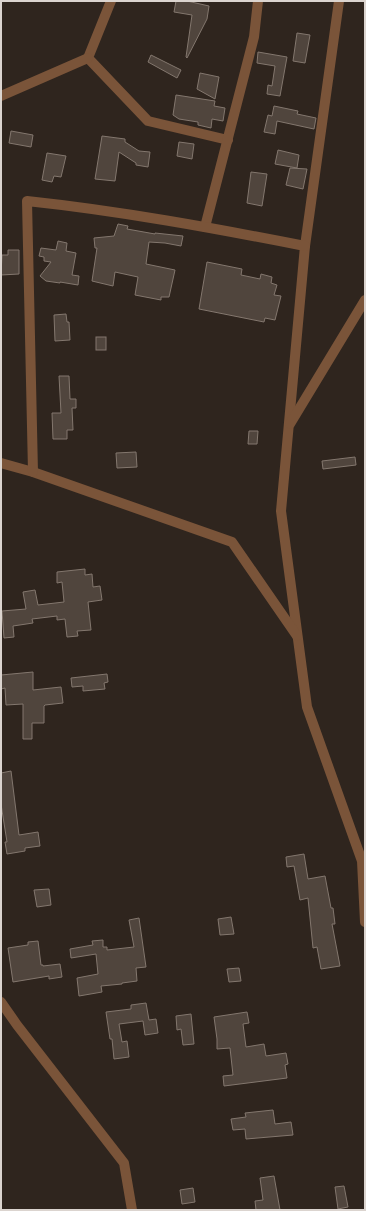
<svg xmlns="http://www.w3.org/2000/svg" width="366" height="1211" font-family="'IBM Plex Serif',serif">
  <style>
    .building { fill: #50453d; stroke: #83776e }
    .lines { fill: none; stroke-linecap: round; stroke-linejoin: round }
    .minor { stroke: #7a5439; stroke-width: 10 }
  </style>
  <rect width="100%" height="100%" fill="#2f251e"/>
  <g class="building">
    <polygon points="176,1 187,1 209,6 207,19 187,58 186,57 192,15 174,12"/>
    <polygon points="297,33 310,35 305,63 293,61"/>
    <polygon points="258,52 287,57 280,96 267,94 268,85 272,86 275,66 257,63"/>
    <polygon points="151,55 181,70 177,78 148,62"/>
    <polygon points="200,73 219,77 215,99 197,89"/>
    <polygon points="176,95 215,101 214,106 225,108 223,121 212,119 211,128 198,125 198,122 179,119 173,115"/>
    <polygon points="274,106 298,111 297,114 316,118 314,129 277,121 275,134 264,132 268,115 272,116"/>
    <polygon points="11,131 33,135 31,147 9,143"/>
    <polygon points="102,136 125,139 125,142 139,151 150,152 148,167 136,165 136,163 119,152 115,181 95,179"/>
    <polygon points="179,142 194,144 192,159 177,156"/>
    <polygon points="278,150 299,155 297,168 275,164"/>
    <polygon points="47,153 66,156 61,177 54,176 52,182 42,180"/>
    <polygon points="290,168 307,169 303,189 286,185"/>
    <polygon points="251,172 267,174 262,206 247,203"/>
    <polygon points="118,224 128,226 127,229 155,234 155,233 183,236 181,246 165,243 149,242 146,264 175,270 169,297 161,297 161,300 135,295 138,277 115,272 113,286 92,281 97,248 95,248 94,238 114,236"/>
    <polygon points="58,241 67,243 66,251 76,253 72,275 79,276 78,285 60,282 60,283 46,281 40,276 51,262 44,261 44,257 39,256 41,248 56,250"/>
    <polygon points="8,250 19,250 19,274 1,275 2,255 8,255"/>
    <polygon points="207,262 242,269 241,275 260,279 261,274 272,277 271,283 277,285 274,295 281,296 275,320 265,318 264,322 199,309"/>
    <polygon points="66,314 67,322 69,322 70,340 55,341 54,315"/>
    <rect x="96" y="337" width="10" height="13"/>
    <polygon points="59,376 69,376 70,399 76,399 76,408 72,408 73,430 67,430 67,439 53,439 52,413 61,413"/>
    <polygon points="249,431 258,431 257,444 248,444"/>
    <polygon points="136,452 137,467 117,468 116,453"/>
    <polygon points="355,457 356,465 323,469 322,461"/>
    <polygon points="85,569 85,575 92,574 93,587 100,586 102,600 88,602 91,630 77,631 78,636 67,637 65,619 57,620 57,616 32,619 33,623 13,626 14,637 4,638 2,611 26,609 23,592 35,590 38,605 64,602 62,582 57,583 57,572"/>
    <polygon points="33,672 33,690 61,687 63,703 45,705 44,706 44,723 32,723 32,739 23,739 23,704 6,705 5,688 1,689 1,675"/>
    <polygon points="107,674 108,682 104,683 105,689 83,691 83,686 72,687 71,678"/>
    <polygon points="11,771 19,835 38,832 40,846 25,848 25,851 7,854 5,842 7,842 1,804 1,773"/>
    <polygon points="304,854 308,879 325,876 331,908 333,908 335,924 332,924 340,966 321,969 317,947 313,948 308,898 300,900 294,866 287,867 286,857"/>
    <polygon points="49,889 51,905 37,907 34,890"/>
    <polygon points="231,917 234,934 220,935 218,919"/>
    <polygon points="139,918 146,967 136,968 137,981 122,983 122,984 101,986 102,992 79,996 77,978 98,974 96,954 71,958 70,949 93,945 92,941 103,940 103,947 107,947 107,950 134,947 129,920"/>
    <polygon points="38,941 41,965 43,965 43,966 60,964 62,977 49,979 49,976 13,982 8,948 28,945 28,942"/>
    <polygon points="239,968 241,981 229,982 227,969"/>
    <polygon points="146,1003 149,1020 156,1019 158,1033 145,1035 143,1021 119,1024 122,1042 127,1041 129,1057 114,1059 112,1039 110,1039 106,1012 131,1009 131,1005"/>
    <polygon points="247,1012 249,1023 243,1024 246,1047 264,1044 266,1056 286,1053 288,1064 285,1065 287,1078 224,1086 223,1076 233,1075 230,1048 217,1049 217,1039 214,1017"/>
    <polygon points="191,1014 194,1044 183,1045 181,1029 177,1030 176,1016"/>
    <polygon points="273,1110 275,1124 291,1122 293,1135 246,1139 245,1129 233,1130 231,1119 246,1117 245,1113"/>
    <polygon points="274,1176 280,1210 256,1210 255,1201 263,1200 260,1178"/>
    <polygon points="344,1186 348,1207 338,1209 335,1187"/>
    <polygon points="193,1188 195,1202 182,1204 180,1190"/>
  </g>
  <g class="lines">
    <g class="minor">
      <polyline points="111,1 88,58 148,121 228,140"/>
      <polyline points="339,1 305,246 281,511 307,707 362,861 365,922"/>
      <polyline points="1,96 88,58"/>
      <polyline points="205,227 254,37 258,1"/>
      <polyline points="290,424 365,300"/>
      <polyline points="1,463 33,472 232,542 297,636"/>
      <path d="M33,472L27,201C121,211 213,228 305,246"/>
      <polyline points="1,1002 17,1025 124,1163 132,1210"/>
    </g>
  </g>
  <rect width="366" height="1211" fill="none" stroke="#dbd4cf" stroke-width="4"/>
</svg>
